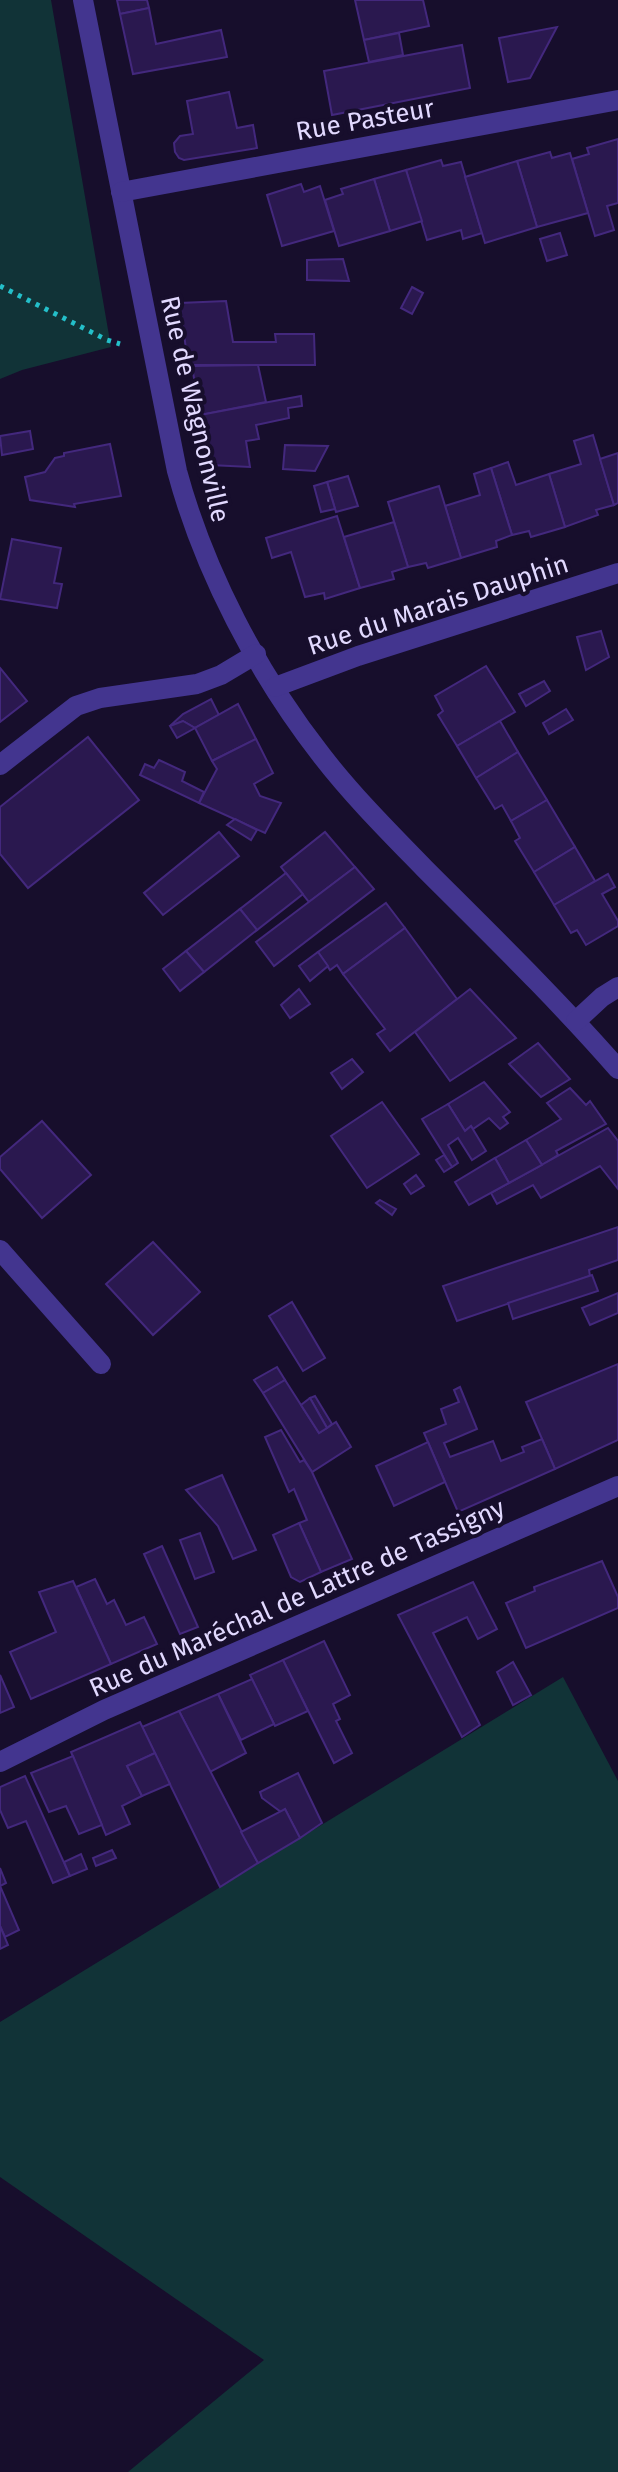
<svg xmlns="http://www.w3.org/2000/svg" width="618" height="2472" font-family="'Fira Sans',sans-serif">
  <style>
    .green { fill: #113337 }
    .building { fill: #2a184f; stroke: #43287d; stroke-width: 2 }
    .lines { fill: none; stroke-linecap: round; stroke-linejoin: round }
    .path { stroke: #24bfc9; stroke-width: 5; stroke-dasharray: 4 6; stroke-linecap: butt }
    .minor { stroke: #43358f; stroke-width: 20 }
    .labels { text-anchor: middle; dominant-baseline: central; stroke-width: 8; stroke-linejoin: round; paint-order: stroke }
    .street-label { font-size: 26px; fill: #e2d9ff; stroke: #170e2c }
  </style>
  <rect width="100%" height="100%" fill="#170e2c"/>
  <g class="green">
    <polygon points="0,0 51,0 111,347 22,370 0,379"/>
    <polygon points="563,1677 618,1781 618,2472 128,2472 264,2360 0,2177 0,2022"/>
  </g>
  <g class="building">
    <polygon points="117,0 147,0 149,8 120,14"/>
    <polygon points="355,0 423,0 429,26 364,40"/>
    <polygon points="149,8 156,44 221,30 227,57 133,74 120,14"/>
    <polygon points="557,27 530,78 508,82 499,38"/>
    <polygon points="399,33 403,55 369,62 364,40"/>
    <polygon points="462,45 470,88 332,115 324,71"/>
    <polygon points="229,92 237,128 253,125 257,148 184,160 179,158 175,152 174,143 180,136 193,134 187,101"/>
    <polygon points="618,139 618,203 607,206 614,230 595,236 572,159 589,154 587,148"/>
    <polygon points="550,152 552,158 570,153 588,213 537,227 517,161"/>
    <polygon points="441,160 443,166 461,162 482,233 463,239 461,230 427,240 406,170"/>
    <polygon points="517,161 537,227 485,243 465,177"/>
    <polygon points="406,170 422,221 390,231 374,179"/>
    <polygon points="374,179 390,231 339,246 325,200 343,194 341,189"/>
    <polygon points="301,184 304,192 320,186 334,231 282,246 267,195"/>
    <polygon points="560,233 567,255 547,261 540,239"/>
    <polygon points="343,259 349,281 307,280 307,260"/>
    <polygon points="412,287 423,293 412,314 401,308"/>
    <polygon points="226,301 233,342 276,342 275,334 314,334 315,365 188,365 180,303"/>
    <polygon points="258,365 266,402 200,415 192,366"/>
    <polygon points="301,396 302,406 288,408 289,418 256,425 259,439 246,441 250,467 210,465 200,415"/>
    <polygon points="30,431 33,449 2,455 0,436"/>
    <polygon points="593,435 614,505 596,510 598,515 565,527 549,474 581,464 574,441"/>
    <polygon points="110,444 121,496 74,504 75,507 30,500 25,477 45,472 55,458 64,456 64,453"/>
    <polygon points="285,445 328,446 315,471 283,469"/>
    <polygon points="618,453 618,503 614,505 600,459"/>
    <polygon points="508,462 516,485 549,474 565,527 531,537 529,531 512,535 491,468"/>
    <polygon points="491,468 512,535 496,541 497,547 461,558 445,506 480,495 474,474"/>
    <polygon points="348,476 358,506 336,512 327,482"/>
    <polygon points="327,482 335,509 321,512 314,486"/>
    <polygon points="439,486 461,558 428,568 426,563 408,567 388,502"/>
    <polygon points="337,516 360,588 325,599 324,593 305,597 291,552 272,558 266,538"/>
    <polygon points="394,522 408,567 392,572 394,579 360,588 344,537"/>
    <polygon points="12,539 61,548 54,583 62,584 57,608 0,599"/>
    <polygon points="601,631 609,657 586,670 577,637"/>
    <polygon points="486,666 515,712 457,746 438,715 443,711 435,696"/>
    <polygon points="0,668 27,701 0,722"/>
    <polygon points="544,681 550,691 526,706 519,694"/>
    <polygon points="211,699 219,715 195,728 183,721 170,726 183,714"/>
    <polygon points="238,704 256,739 212,761 195,728"/>
    <polygon points="566,709 573,720 549,734 543,723"/>
    <polygon points="183,721 195,728 177,738 170,726"/>
    <polygon points="500,721 518,752 476,778 457,746"/>
    <polygon points="88,737 139,800 28,888 0,854 0,807"/>
    <polygon points="256,739 273,773 254,784 260,796 281,803 265,833 199,803 217,769 212,761"/>
    <polygon points="518,752 547,800 511,821 502,805 495,809 476,778"/>
    <polygon points="159,760 185,772 182,781 204,792 199,803 140,775 145,764 154,768"/>
    <polygon points="547,800 575,847 534,872 515,841 520,838 511,821"/>
    <polygon points="235,819 257,830 251,840 227,825"/>
    <polygon points="219,832 239,856 163,915 144,893"/>
    <polygon points="325,832 355,867 309,902 281,867"/>
    <polygon points="575,847 595,881 554,905 534,872"/>
    <polygon points="355,867 374,889 274,966 256,942"/>
    <polygon points="286,873 303,894 257,930 240,909"/>
    <polygon points="608,874 615,887 602,894 618,921 618,926 586,945 577,930 571,933 554,905"/>
    <polygon points="386,903 405,928 343,974 337,965 330,970 318,952"/>
    <polygon points="240,909 257,930 204,972 186,951"/>
    <polygon points="405,928 457,999 390,1051 377,1034 385,1029 343,974"/>
    <polygon points="186,951 204,972 180,991 163,969"/>
    <polygon points="318,952 328,966 310,981 299,966"/>
    <polygon points="299,989 310,1004 290,1018 281,1005"/>
    <polygon points="470,989 516,1038 450,1081 415,1032"/>
    <polygon points="538,1043 570,1079 541,1097 509,1064"/>
    <polygon points="352,1059 363,1072 342,1089 331,1073"/>
    <polygon points="484,1082 510,1112 503,1117 508,1123 500,1129 489,1118 473,1129 471,1126 465,1131 448,1104"/>
    <polygon points="570,1088 586,1105 590,1101 606,1124 556,1151 558,1155 542,1165 526,1140 561,1119 547,1103"/>
    <polygon points="382,1102 419,1154 367,1188 331,1136"/>
    <polygon points="448,1104 465,1131 471,1126 486,1151 472,1160 458,1138 448,1145 458,1163 452,1167 422,1119"/>
    <polygon points="42,1121 91,1175 42,1218 0,1169 0,1157"/>
    <polygon points="608,1128 618,1141 618,1189 600,1166 541,1198 533,1185 497,1204 491,1193"/>
    <polygon points="526,1140 542,1165 509,1183 495,1158"/>
    <polygon points="444,1155 452,1167 444,1172 436,1160"/>
    <polygon points="495,1158 509,1183 469,1205 455,1182"/>
    <polygon points="416,1175 424,1186 411,1194 404,1184"/>
    <polygon points="380,1200 396,1209 392,1215 376,1203"/>
    <polygon points="618,1227 618,1260 589,1270 590,1276 457,1321 443,1286"/>
    <polygon points="153,1242 200,1292 153,1335 106,1284"/>
    <polygon points="592,1275 598,1291 513,1319 508,1303"/>
    <polygon points="618,1293 618,1313 590,1325 582,1308"/>
    <polygon points="292,1302 325,1358 303,1371 269,1316"/>
    <polygon points="618,1364 618,1440 555,1469 526,1402"/>
    <polygon points="277,1367 285,1380 263,1393 254,1380"/>
    <polygon points="285,1380 319,1433 336,1422 351,1447 312,1472 263,1393"/>
    <polygon points="460,1387 477,1429 444,1443 450,1457 493,1441 501,1461 524,1452 522,1447 542,1439 555,1469 458,1512 424,1433 446,1424 441,1409 459,1402 454,1390"/>
    <polygon points="315,1396 332,1424 327,1428 310,1398"/>
    <polygon points="310,1398 327,1428 319,1433 301,1405"/>
    <polygon points="281,1430 300,1462 304,1460 312,1472 352,1559 321,1572 299,1523 307,1520 294,1489 289,1492 265,1437"/>
    <polygon points="428,1442 445,1482 394,1506 376,1466"/>
    <polygon points="222,1475 256,1550 233,1559 218,1526 186,1490"/>
    <polygon points="299,1523 321,1572 300,1582 291,1577 273,1535"/>
    <polygon points="200,1533 214,1572 195,1579 180,1540"/>
    <polygon points="162,1546 198,1627 180,1634 144,1554"/>
    <polygon points="602,1561 618,1597 618,1608 526,1648 506,1603 535,1591 534,1587"/>
    <polygon points="95,1579 107,1604 114,1600 126,1625 144,1617 157,1644 111,1664 76,1587"/>
    <polygon points="73,1581 111,1664 31,1699 10,1652 56,1632 39,1592"/>
    <polygon points="473,1582 497,1629 478,1639 467,1617 433,1633 480,1725 462,1737 398,1615"/>
    <polygon points="324,1641 350,1695 333,1704 340,1719 336,1721 352,1753 334,1763 283,1660"/>
    <polygon points="283,1660 308,1711 275,1726 250,1675"/>
    <polygon points="513,1662 531,1695 513,1705 497,1672"/>
    <polygon points="0,1675 14,1707 0,1713"/>
    <polygon points="252,1679 274,1724 241,1740 218,1694"/>
    <polygon points="218,1694 246,1753 210,1772 179,1711"/>
    <polygon points="179,1711 258,1863 220,1887 142,1727"/>
    <polygon points="140,1722 155,1753 127,1766 142,1796 122,1806 130,1824 106,1835 71,1752"/>
    <polygon points="155,1753 170,1784 142,1796 127,1766"/>
    <polygon points="73,1756 102,1825 79,1834 66,1806 49,1812 31,1773"/>
    <polygon points="298,1773 322,1823 300,1838 285,1809 281,1812 262,1798 260,1792"/>
    <polygon points="25,1776 70,1876 53,1883 26,1821 8,1828 0,1810 0,1787"/>
    <polygon points="285,1809 300,1838 258,1863 241,1832"/>
    <polygon points="112,1850 116,1858 96,1866 93,1858"/>
    <polygon points="81,1854 87,1869 70,1876 64,1862"/>
    <polygon points="0,1868 6,1883 0,1886 19,1930 5,1937 0,1926"/>
    <polygon points="0,1926 8,1945 0,1949"/>
  </g>
  <g class="lines">
    <polyline class="path" points="0,286 107,340 120,344"/>
    <g class="minor">
      <path d="M83,0L177,471C204,571 258,674 322,756C353,796 389,832 424,868C490,934 557,999 618,1069"/>
      <polyline points="121,192 618,100"/>
      <polyline points="275,687 358,656 618,573"/>
      <polyline points="0,765 76,706 100,698 197,684 221,675 256,654"/>
      <polyline points="576,1021 602,997 618,987"/>
      <polyline points="0,1250 101,1364"/>
      <polyline points="0,1762 104,1710 618,1486"/>
    </g>
  </g>
  <g class="labels">
    <g class="street-label">
      <text transform="translate(365 120) rotate(-10)">Rue Pasteur</text>
      <text transform="translate(195 409) rotate(77)">Rue de Wagnonville</text>
      <text transform="translate(438 605) rotate(-18)">Rue du Marais Dauphin</text>
      <text transform="translate(297 1598) rotate(-24)">Rue du Maréchal de Lattre de Tassigny</text>
    </g>
  </g>
</svg>
